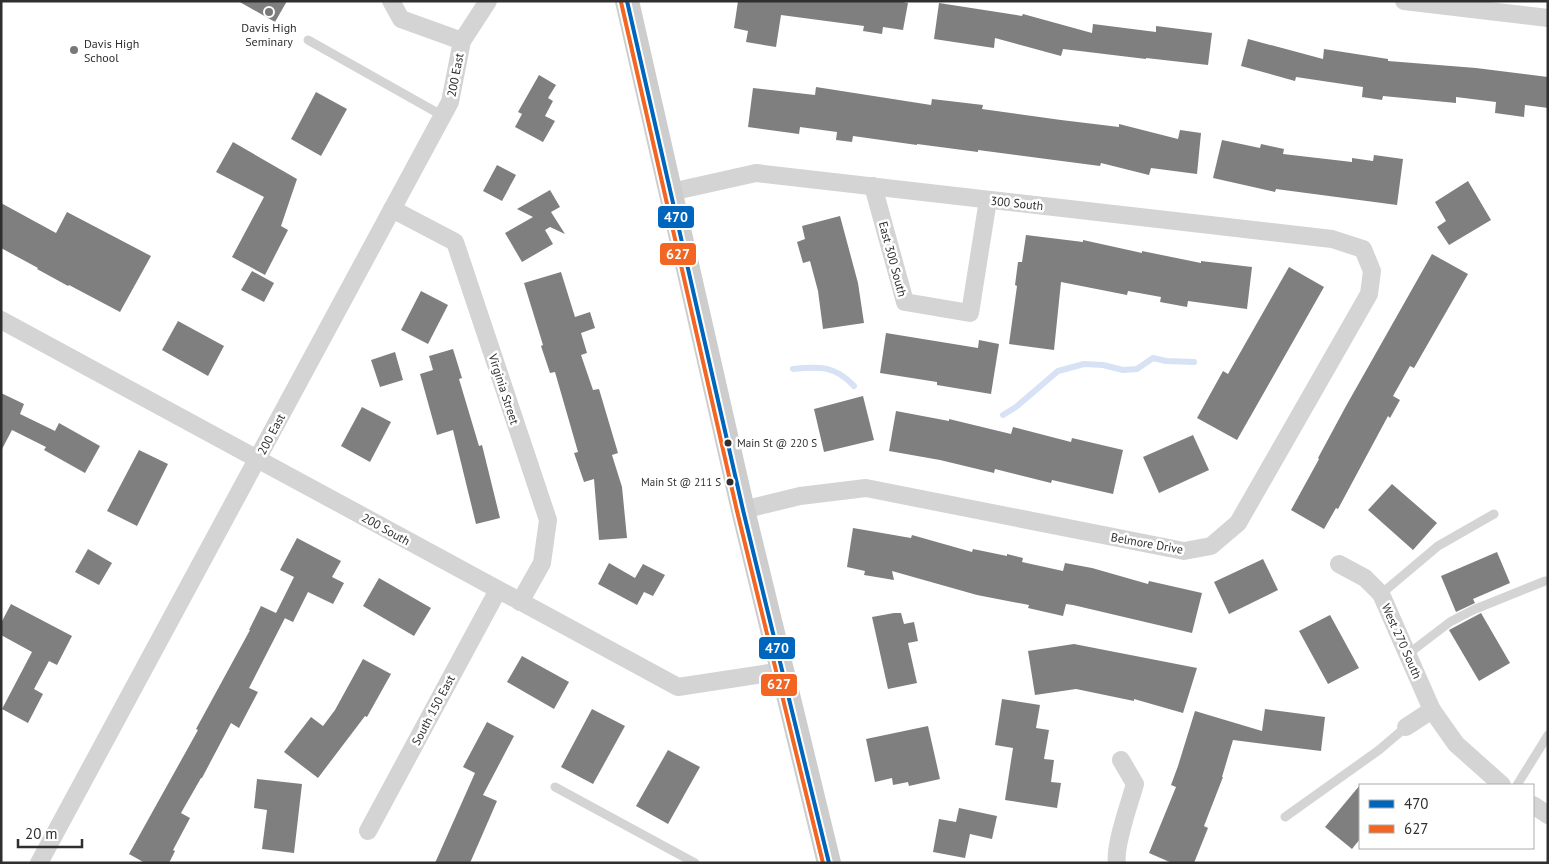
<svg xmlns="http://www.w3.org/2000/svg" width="1549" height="864" font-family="'PT Sans',sans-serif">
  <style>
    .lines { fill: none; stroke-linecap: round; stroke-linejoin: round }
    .stream { stroke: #d7e2f4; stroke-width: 6 }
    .building { fill: #7f7f7f }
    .lane { stroke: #d4d4d4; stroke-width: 9 }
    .street { stroke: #d4d4d4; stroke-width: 18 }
    .secondary { stroke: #cdcdcd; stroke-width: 24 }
    .bus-1-casing { stroke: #fff; stroke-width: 8 }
    .bus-2-casing { stroke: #fff; stroke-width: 8 }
    .bus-1 { stroke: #0065bd; stroke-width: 4 }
    .bus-2 { stroke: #f26522; stroke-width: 4 }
    .poi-dot { fill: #787878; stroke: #fff; stroke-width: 2 }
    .bus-dot { fill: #2f2f2f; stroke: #fff; stroke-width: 2 }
    .labels { text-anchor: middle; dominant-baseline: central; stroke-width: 5; stroke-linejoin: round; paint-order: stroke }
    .bus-label { font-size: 11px; fill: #2f2f2f; stroke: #fff; text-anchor: start }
    .poi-label { font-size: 12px; fill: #2f2f2f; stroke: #fff }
    .street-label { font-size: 12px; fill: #2f2f2f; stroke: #fff }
    .line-badge { stroke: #fff; stroke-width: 2 }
    .badge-label { font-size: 14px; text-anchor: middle; font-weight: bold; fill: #fff }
  </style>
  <rect width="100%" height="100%" fill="#fff"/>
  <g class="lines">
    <g class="stream">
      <path d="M793,369C819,366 836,366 854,386"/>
      <polyline points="1003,415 1016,407 1058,371 1084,364 1103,365 1123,370 1137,369 1153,358 1166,361 1194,362"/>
    </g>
  </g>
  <g class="building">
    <polygon points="238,1 287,1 275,22"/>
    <polygon points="738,1 899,1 908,3 903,30 883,27 882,34 863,31 864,26 781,15 776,47 746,42 748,31 734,28"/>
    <polygon points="939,3 1022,16 1023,14 1092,33 1093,24 1156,32 1156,26 1212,33 1208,65 1146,58 1146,59 1063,49 1061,56 995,38 994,48 934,39"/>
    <polygon points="1248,39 1323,59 1324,49 1388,59 1388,61 1476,68 1548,77 1548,108 1525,105 1524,117 1495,113 1496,102 1456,97 1456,103 1383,96 1382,100 1362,97 1363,87 1296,77 1295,81 1241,66"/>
    <polygon points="539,75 556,85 548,98 553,101 545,116 555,121 543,142 515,127 522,114 518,112"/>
    <polygon points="816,87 931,105 932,99 983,105 982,109 1061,120 1119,127 1119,124 1178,139 1180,130 1201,133 1197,174 1151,168 1149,175 1101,163 1100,166 978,150 978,152 917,144 917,145 853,136 852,142 836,140 837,132 800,127 799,134 748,127 753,88 815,95"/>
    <polygon points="316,92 347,109 321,156 291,139"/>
    <polygon points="1222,140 1260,148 1261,144 1284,149 1283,154 1352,162 1352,158 1373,161 1374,155 1403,159 1397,205 1276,189 1275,192 1213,178"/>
    <polygon points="233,142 297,179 281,226 288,230 265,275 232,257 264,197 216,172"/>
    <polygon points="497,165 516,175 502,201 483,191"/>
    <polygon points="1468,181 1491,220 1449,245 1437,227 1446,221 1435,202"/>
    <polygon points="550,190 560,207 551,212 565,234 550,227 545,230 553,244 522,262 505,233 533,217 517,209"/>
    <polygon points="1,203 56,233 67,212 151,256 120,312 69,285 68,286 37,269 38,268 1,248"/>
    <polygon points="840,216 858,283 864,323 823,329 818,291 810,261 803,263 797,242 805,239 802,226"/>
    <polygon points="1026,235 1083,242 1083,240 1142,253 1142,251 1201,263 1201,261 1252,267 1247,309 1188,301 1187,307 1160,302 1161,297 1128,291 1127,295 1061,282 1054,350 1009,344 1017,286 1015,285 1018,262 1022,262"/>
    <polygon points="1432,254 1468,274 1414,368 1410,366 1393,396 1400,400 1390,418 1388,416 1338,509 1336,508 1324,529 1291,510 1319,459 1318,458 1346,406"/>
    <polygon points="1289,267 1324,287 1237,440 1197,418 1223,371 1228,374"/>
    <polygon points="252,271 274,283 264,302 241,290"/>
    <polygon points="561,272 575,317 590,312 595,328 581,333 587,353 581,355 593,390 599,389 618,453 612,455 622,487 627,538 599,540 594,479 584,482 574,453 578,452 555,372 550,373 541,346 543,345 524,283"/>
    <polygon points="421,291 448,305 428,344 401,330"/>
    <polygon points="178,321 224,346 208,376 162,350"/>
    <polygon points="886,333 978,348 979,340 999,344 991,394 937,385 937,382 880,373"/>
    <polygon points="453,349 462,378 459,379 479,446 482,445 500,518 476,524 453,430 437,435 420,374 433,370 429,356"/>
    <polygon points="395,352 403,380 380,387 371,360"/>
    <polygon points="1,393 24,404 20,414 55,431 59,423 100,446 85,473 44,450 46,447 12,430 1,451"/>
    <polygon points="863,396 874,440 824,452 814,409"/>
    <polygon points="362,407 391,422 370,462 341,446"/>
    <polygon points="896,411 949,421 949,419 1011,434 1013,427 1071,442 1072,438 1123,450 1113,494 1052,480 1051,483 995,469 994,473 940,460 889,451"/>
    <polygon points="1193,435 1209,470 1159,493 1143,457"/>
    <polygon points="139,450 168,464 137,526 107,511"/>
    <polygon points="1392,484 1437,523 1413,550 1368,510"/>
    <polygon points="853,528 911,538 912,535 972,552 973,549 1007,556 1007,554 1023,558 1022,562 1063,571 1065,563 1092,568 1148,584 1149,581 1202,593 1192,633 1073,605 1066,604 1063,616 1028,608 1029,605 977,595 892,571 894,580 864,575 865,571 847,567"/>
    <polygon points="297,538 341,561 332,577 344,583 333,604 308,592 293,622 276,614 285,618 249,688 258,692 239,728 231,723 202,778 201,778 181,813 190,818 173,850 175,851 169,863 145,863 129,854 198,730 196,729 250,630 249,630 261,606 276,613 294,577 280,570"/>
    <polygon points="88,549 112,563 99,585 75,572"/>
    <polygon points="1497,552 1510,583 1473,599 1475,603 1456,612 1441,576"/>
    <polygon points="1263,559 1278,590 1229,614 1214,582"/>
    <polygon points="609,563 635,578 643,564 665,575 653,596 644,592 637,605 598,584"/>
    <polygon points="379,578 431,608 414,636 363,606"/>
    <polygon points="11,604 72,636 57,665 49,661 34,689 43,694 28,723 2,709 32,652 1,635 1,623"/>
    <polygon points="894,613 901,613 904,624 914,622 918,641 908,643 917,683 888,689 872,617"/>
    <polygon points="1481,613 1510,663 1479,681 1449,630"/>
    <polygon points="1330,615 1359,668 1328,684 1299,631"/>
    <polygon points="1074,644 1197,668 1183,713 1134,699 1134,701 1076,689 1035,695 1028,651"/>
    <polygon points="522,656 569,682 554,709 507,682"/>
    <polygon points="363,659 391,674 367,717 365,716 318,778 284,752 311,717 323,726 335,710"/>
    <polygon points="1002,699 1040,705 1036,728 1049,730 1044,759 1054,760 1051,782 1061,783 1057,808 1005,800 1013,748 995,745"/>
    <polygon points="592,709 625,726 593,784 561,767"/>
    <polygon points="1265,709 1325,717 1321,751 1233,740 1222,777 1223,777 1204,826 1208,828 1194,863 1172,863 1149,853 1176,787 1171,785 1178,766 1195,711 1262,731"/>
    <polygon points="487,722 514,736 483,795 497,801 470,863 435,863 475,773 463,767"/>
    <polygon points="928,726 940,779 909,786 908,782 893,785 892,778 875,782 866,739"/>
    <polygon points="668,750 700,767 668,824 636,806"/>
    <polygon points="257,779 302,784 294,853 262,849 267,810 254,808"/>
    <polygon points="1360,785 1360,839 1352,849 1325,827"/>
    <polygon points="959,808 997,816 992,839 970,834 965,858 933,852 939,819 956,822"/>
  </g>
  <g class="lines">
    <g class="lane">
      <polyline points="308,40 443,116"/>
      <polyline points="1381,594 1438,546 1494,514"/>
      <polyline points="1408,654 1450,622 1473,610 1545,581"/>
      <polyline points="1517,785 1548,735"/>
      <polyline points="555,787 695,863"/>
      <polyline points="1285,817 1379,750 1406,727"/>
    </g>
    <g class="street">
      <polyline points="391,1 401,19 462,41"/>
      <polyline points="1404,1 1548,18"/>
      <polyline points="873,186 905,302 970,313 988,200"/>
      <polyline points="671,192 756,173 1332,239 1363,249 1372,271 1369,294 1238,523 1211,546 1184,551 866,488 800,496 743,510"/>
      <polyline points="392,209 455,242 548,520 542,563 520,602"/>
      <polyline points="1,320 678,687 782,671"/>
      <polyline points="1339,564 1365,578 1381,594 1432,710 1456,744 1502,785"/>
      <polyline points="1406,727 1432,710"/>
      <polyline points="1533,805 1548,815"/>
      <polyline points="368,831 498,590"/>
      <polyline points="39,863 450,102 462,41 488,1"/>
      <path d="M1117,863C1114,846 1130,802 1135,784L1121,760"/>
    </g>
    <polyline class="secondary" points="627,1 743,510 829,863"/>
    <g class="bus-1-casing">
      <polyline id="bus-1" points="627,1 743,510 829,863"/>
    </g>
    <g class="bus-2-casing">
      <polyline id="bus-2" points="621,2 737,511 823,863"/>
    </g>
    <use href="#bus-1" class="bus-1"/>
    <use href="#bus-2" class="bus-2"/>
  </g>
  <g class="poi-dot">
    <circle cx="269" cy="12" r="5"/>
    <circle cx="74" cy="50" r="5"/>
  </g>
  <g class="bus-dot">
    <circle cx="728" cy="443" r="4.5"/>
    <circle cx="730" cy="482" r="4.5"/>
  </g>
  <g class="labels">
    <g class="bus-label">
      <text x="737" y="443">Main St @ 220 S</text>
      <text x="721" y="482" text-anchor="end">Main St @ 211 S</text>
    </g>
    <g class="poi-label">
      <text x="269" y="27">Davis High<tspan x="269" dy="14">Seminary</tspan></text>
      <text x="84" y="43" text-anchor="start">Davis High<tspan x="84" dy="14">School</tspan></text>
    </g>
    <g class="street-label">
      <text transform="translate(455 75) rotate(-79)">200 East</text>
      <text transform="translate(1017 203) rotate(6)">300 South</text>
      <text transform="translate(893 259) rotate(75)">East 300 South</text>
      <text transform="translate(504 389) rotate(72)">Virginia Street</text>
      <text transform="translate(271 434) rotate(-62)">200 East</text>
      <text transform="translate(386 529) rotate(29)">200 South</text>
      <text transform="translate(1147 543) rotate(10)">Belmore Drive</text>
      <text transform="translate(1402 641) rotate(66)">West 270 South</text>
      <text transform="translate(433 710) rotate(-62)">South 150 East</text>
    </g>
  </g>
  <g class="line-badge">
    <rect x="657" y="205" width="38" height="24" rx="5" fill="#0065bd"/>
    <rect x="659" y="242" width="38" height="24" rx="5" fill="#f26522"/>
    <rect x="758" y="636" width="38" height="24" rx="5" fill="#0065bd"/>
    <rect x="760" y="673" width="38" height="24" rx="5" fill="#f26522"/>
  </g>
  <g class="badge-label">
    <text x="676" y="222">470</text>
    <text x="678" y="259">627</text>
    <text x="777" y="653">470</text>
    <text x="779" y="689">627</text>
  </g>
  <rect width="1549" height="864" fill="none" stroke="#2f2f2f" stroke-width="5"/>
  <rect x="1359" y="784" width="175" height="65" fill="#ffffff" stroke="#acacac"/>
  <rect x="1369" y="800" width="25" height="8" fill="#0065bd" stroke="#acacac"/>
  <text x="1404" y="809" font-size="15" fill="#2f2f2f">470</text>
  <rect x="1369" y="825" width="25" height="8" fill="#f26522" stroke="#acacac"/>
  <text x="1404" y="834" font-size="15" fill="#2f2f2f">627</text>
  <path d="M18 839v8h64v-8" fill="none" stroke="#2f2f2f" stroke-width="2.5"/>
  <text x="25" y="839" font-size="15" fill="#2f2f2f" stroke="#ffffff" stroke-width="4" paint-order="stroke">20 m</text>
</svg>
